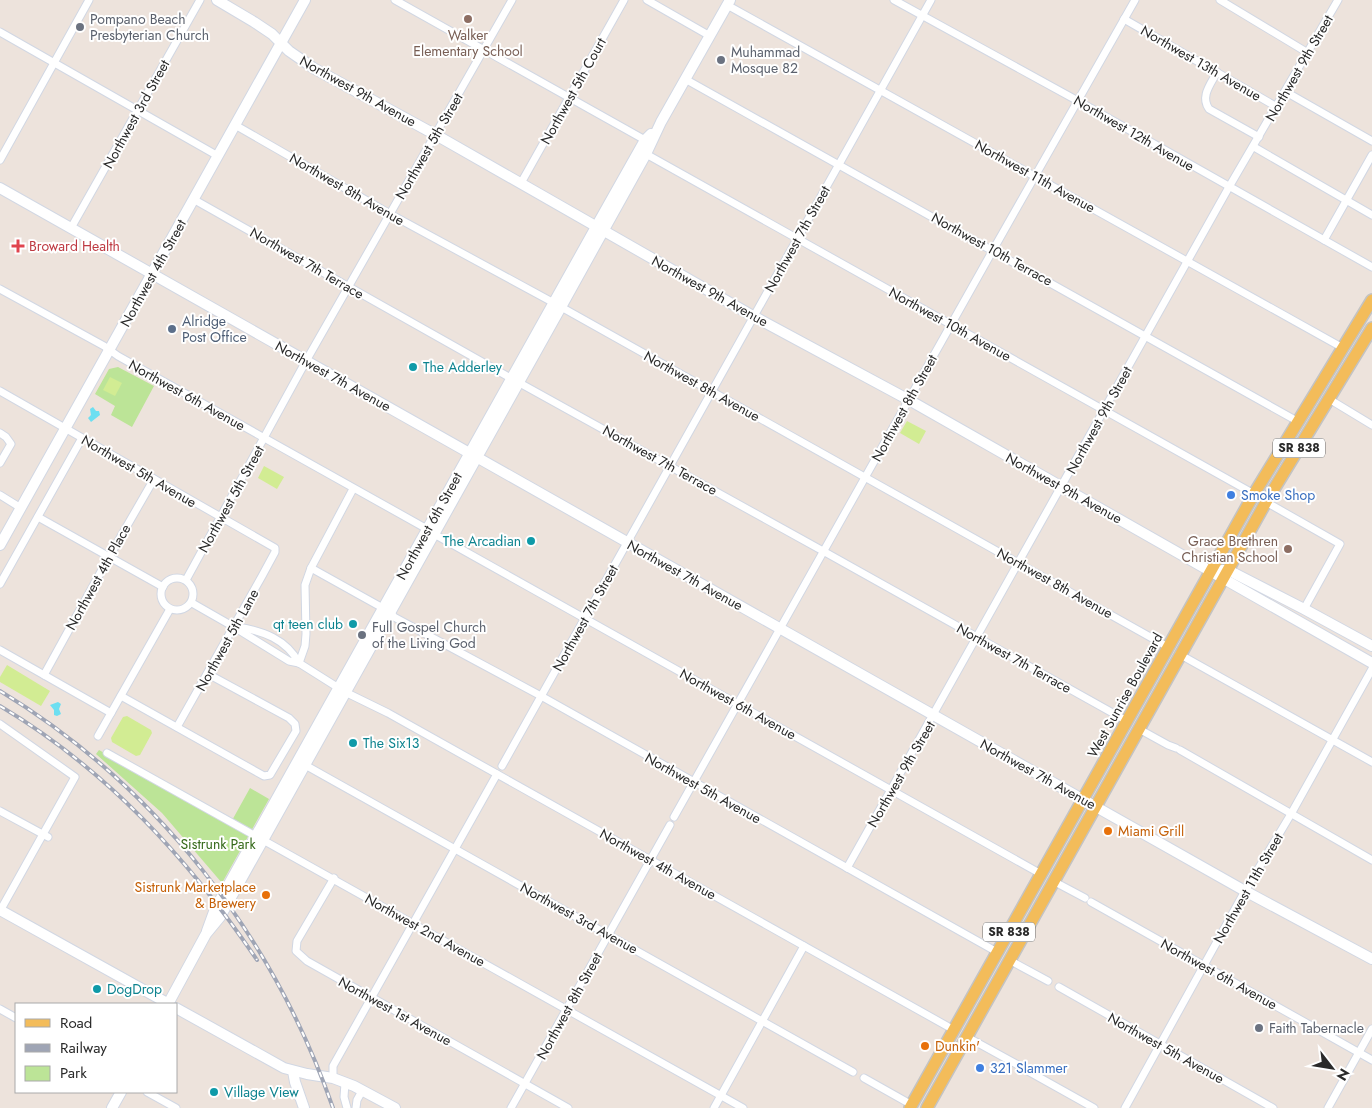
<svg xmlns="http://www.w3.org/2000/svg" width="1372" height="1108" font-family="Jost,sans-serif">
  <style>
    .green { fill: #bce497 }
    .pitch { fill: #d2ec93 }
    .water { fill: #6ddff1 }
    .lines { fill: none; stroke-linecap: round; stroke-linejoin: round }
    .street-casing { stroke: #d1d7e3; stroke-width: 9 }
    .secondary-casing { stroke: #d1d7e3; stroke-width: 12 }
    .primary-casing { stroke: #c3c3c3; stroke-width: 14 }
    .street { stroke: #fff; stroke-width: 7 }
    .secondary { stroke: #fff; stroke-width: 10 }
    .primary { stroke: #f3bc5a; stroke-width: 11 }
    .rail-casing { stroke: #9fa5b5; stroke-width: 4 }
    .rail { stroke: #fff; stroke-width: 2; stroke-dasharray: 5.5; stroke-linecap: butt }
    .education-dot { fill: #8d6e63; stroke: #fff; stroke-width: 2 }
    .worship-dot { fill: #6b7280; stroke: #fff; stroke-width: 2 }
    .health-dot { fill: #e0444e; stroke: #fff; stroke-width: 2 }
    .service-dot { fill: #5c6f8a; stroke: #fff; stroke-width: 2 }
    .culture-dot { fill: #0f9aa8; stroke: #fff; stroke-width: 2 }
    .shop-dot { fill: #3f7fe0; stroke: #fff; stroke-width: 2 }
    .food-dot { fill: #e8710a; stroke: #fff; stroke-width: 2 }
    .labels { text-anchor: middle; dominant-baseline: central; stroke-width: 4; stroke-linejoin: round; paint-order: stroke }
    .shield { fill: #fff; stroke: #6a6a6a; stroke-width: 1 }
    .shield-label { font-size: 12px; font-weight: bold; fill: #2a2a2a }
    .worship-label { font-size: 14px; fill: #5b616d; stroke: #fff; text-anchor: start }
    .education-label { font-size: 14px; fill: #785e54; stroke: #fff }
    .street-label { font-size: 14px; fill: #2a2a2a; stroke: #fff }
    .health-label { font-size: 14px; fill: #be3a42; stroke: #fff; text-anchor: start }
    .service-label { font-size: 14px; fill: #4e5e75; stroke: #fff; text-anchor: start }
    .culture-label { font-size: 14px; fill: #0d838f; stroke: #fff; text-anchor: start }
    .shop-label { font-size: 14px; fill: #366cbe; stroke: #fff; text-anchor: start }
    .food-label { font-size: 14px; fill: #c56008; stroke: #fff; text-anchor: start }
    .park-label { font-size: 14px; fill: #346919; stroke: #fff }
  </style>
  <rect width="100%" height="100%" fill="#ede3dc"/>
  <g class="green">
    <polygon points="118,367 154,386 132,427 111,415 115,406 95,394 109,369"/>
    <polygon points="99,750 230,824 250,788 269,799 222,883 162,813 96,754"/>
  </g>
  <g class="pitch">
    <polygon points="110,377 122,383 115,396 103,390"/>
    <polygon points="907,421 926,431 919,444 900,433"/>
    <polygon points="264,466 284,477 277,489 258,478"/>
    <polygon points="7,665 50,691 41,706 0,682 0,677"/>
    <polygon points="127,716 151,730 152,733 140,755 136,756 112,742 111,738 123,717"/>
  </g>
  <g class="water">
    <polygon points="93,407 96,411 99,411 100,415 91,422 88,418 91,415 90,409"/>
    <polygon points="58,702 61,704 59,709 61,714 57,716 54,715 54,710 50,705"/>
  </g>
  <g class="lines">
    <g class="street-casing">
      <g id="street">
        <polyline points="395,0 645,140"/>
        <polyline points="647,0 710,36"/>
        <polyline points="894,0 1078,101 1372,267"/>
        <polyline points="1220,0 1308,53"/>
        <polyline points="727,5 1343,348"/>
        <polyline points="1124,19 1277,107"/>
        <polyline points="0,32 218,156"/>
        <path d="M1217,72C1211,84 1200,96 1209,109L1259,137"/>
        <polyline points="685,79 1297,421"/>
        <polyline points="1286,92 1372,141"/>
        <polyline points="235,125 390,214 554,303 1168,647"/>
        <polyline points="1254,147 1372,215"/>
        <polyline points="646,154 1254,494"/>
        <polyline points="0,160 89,0"/>
        <polyline points="521,183 624,0"/>
        <polyline points="193,199 507,376 823,551 1127,721"/>
        <polyline points="71,228 200,0"/>
        <polyline points="1324,240 1372,155"/>
        <polyline points="0,289 104,346 118,356 427,529"/>
        <polyline points="0,391 275,548 275,552 262,576 177,727"/>
        <polyline points="1329,399 1372,425"/>
        <polyline points="0,433 6,437 11,444 0,463"/>
        <polyline points="0,495 21,508"/>
        <polyline points="1266,502 1340,544 1304,609"/>
        <polyline points="38,517 163,587"/>
        <polyline points="434,534 1041,874"/>
        <polyline points="311,568 390,612 394,617 541,696 997,952"/>
        <circle cx="177" cy="594" r="16"/>
        <polyline points="186,580 306,361 512,0"/>
        <polyline points="0,584 82,438"/>
        <polyline points="192,603 234,627 289,661 299,663 345,692 388,713 954,1030"/>
        <path d="M238,627C263,631 286,639 299,663"/>
        <polyline points="0,650 111,713"/>
        <polyline points="1179,654 1372,762"/>
        <polyline points="299,663 305,646 306,634 305,585 311,568 353,489"/>
        <polyline points="44,675 109,557 154,479"/>
        <polyline points="121,696 264,776 270,775 296,731 295,724 289,718 208,674"/>
        <polyline points="0,724 75,777 0,911"/>
        <polyline points="1139,729 1168,745 1176,748"/>
        <polyline points="98,736 170,609"/>
        <polyline points="1180,750 1372,860"/>
        <polyline points="107,753 743,1108"/>
        <polyline points="305,765 853,1072"/>
        <polyline points="502,766 931,0"/>
        <polyline points="0,811 48,837"/>
        <polyline points="674,817 993,250 1135,0"/>
        <polyline points="847,868 1229,187 1338,0"/>
        <polyline points="334,878 297,941 296,951 307,961 568,1108"/>
        <polyline points="1053,881 1085,898"/>
        <polyline points="1091,902 1372,1060"/>
        <polyline points="1009,960 1048,981"/>
        <polyline points="1059,987 1273,1108"/>
        <polyline points="0,1009 16,1018"/>
        <polyline points="967,1037 1020,1066"/>
        <polyline points="1026,1070 1094,1108"/>
        <polyline points="333,1078 333,1066 497,774"/>
        <polyline points="864,1078 912,1105"/>
        <polyline points="345,1083 344,1097 347,1108"/>
        <polyline points="147,1092 176,1108"/>
        <polyline points="356,1108 357,1100 362,1091"/>
        <polyline points="511,1108 670,825"/>
        <polyline points="714,1108 804,946"/>
        <polyline points="1125,1108 1245,891 1291,814 1372,669"/>
        <polyline points="1328,1108 1372,1029"/>
      </g>
    </g>
    <g class="secondary-casing">
      <g id="secondary">
        <polyline points="217,0 254,22 272,34 289,51 315,69 436,135 753,316 909,400 1372,663"/>
        <polyline points="0,188 1245,891 1372,959"/>
        <polyline points="0,545 305,0"/>
        <polyline points="1222,570 1228,570 1304,609 1372,646"/>
        <polyline points="0,910 169,1004"/>
        <polyline points="207,931 215,909 596,227 645,140 651,134"/>
        <polyline points="168,1004 206,934 220,917 561,307 646,154 661,122 730,0"/>
        <polyline points="176,1008 284,1068 307,1074 333,1078 354,1086 395,1108"/>
        <polyline points="293,1071 295,1082 304,1108"/>
        <polyline points="112,1108 121,1092"/>
      </g>
    </g>
    <g class="primary-casing">
      <g id="primary">
        <polyline points="910,1108 1254,494 1372,300"/>
        <polyline points="927,1108 1266,502 1372,328"/>
      </g>
    </g>
    <use href="#street" class="street"/>
    <use href="#secondary" class="secondary"/>
    <use href="#primary" class="primary"/>
    <g class="rail-casing">
      <g id="rail">
        <path d="M0,691C157,786 273,936 333,1108"/>
        <path d="M0,706C106,769 188,858 257,960"/>
      </g>
    </g>
    <use href="#rail" class="rail"/>
  </g>
  <g class="education-dot">
    <circle cx="468" cy="19" r="5"/>
    <circle cx="1288" cy="549" r="5"/>
  </g>
  <g class="worship-dot">
    <circle cx="80" cy="27" r="5"/>
    <circle cx="721" cy="60" r="5"/>
    <circle cx="362" cy="635" r="5"/>
    <circle cx="1259" cy="1028" r="5"/>
  </g>
  <path class="health-dot" d="M15.5 238.5h5v5h5v5h-5v5h-5v-5h-5v-5h5z"/>
  <circle class="service-dot" cx="172" cy="329" r="5"/>
  <g class="culture-dot">
    <circle cx="413" cy="367" r="5"/>
    <circle cx="531" cy="541" r="5"/>
    <circle cx="353" cy="624" r="5"/>
    <circle cx="353" cy="743" r="5"/>
    <circle cx="97" cy="989" r="5"/>
    <circle cx="214" cy="1092" r="5"/>
  </g>
  <g class="shop-dot">
    <circle cx="1231" cy="495" r="5"/>
    <circle cx="980" cy="1068" r="5"/>
  </g>
  <g class="food-dot">
    <circle cx="1108" cy="831" r="5"/>
    <circle cx="266" cy="895" r="5"/>
    <circle cx="925" cy="1046" r="5"/>
  </g>
  <g class="labels">
    <g class="shield">
      <rect x="1273" y="438.5" width="52" height="19" rx="4"/>
      <rect x="983" y="922.5" width="52" height="19" rx="4"/>
    </g>
    <g class="shield-label">
      <text x="1299" y="448">SR 838</text>
      <text x="1009" y="932">SR 838</text>
    </g>
    <g class="worship-label">
      <text x="90" y="19">Pompano Beach<tspan x="90" dy="16">Presbyterian Church</tspan></text>
      <text x="731" y="52">Muhammad<tspan x="731" dy="16">Mosque 82</tspan></text>
      <text x="372" y="627">Full Gospel Church<tspan x="372" dy="16">of the Living God</tspan></text>
      <text x="1269" y="1028">Faith Tabernacle</text>
    </g>
    <g class="education-label">
      <text x="468" y="35">Walker<tspan x="468" dy="16">Elementary School</tspan></text>
      <text x="1278" y="541" text-anchor="end">Grace Brethren<tspan x="1278" dy="16">Christian School</tspan></text>
    </g>
    <g class="street-label">
      <text transform="translate(1201 63) rotate(30)">Northwest 13th Avenue</text>
      <text transform="translate(1299 68) rotate(-60)">Northwest 9th Street</text>
      <text transform="translate(358 91) rotate(29)">Northwest 9th Avenue</text>
      <text transform="translate(573 91) rotate(-61)">Northwest 5th Court</text>
      <text transform="translate(136 114) rotate(-61)">Northwest 3rd Street</text>
      <text transform="translate(1134 133) rotate(30)">Northwest 12th Avenue</text>
      <text transform="translate(429 146) rotate(-60)">Northwest 5th Street</text>
      <text transform="translate(1035 176) rotate(29)">Northwest 11th Avenue</text>
      <text transform="translate(347 189) rotate(30)">Northwest 8th Avenue</text>
      <text transform="translate(797 239) rotate(-61)">Northwest 7th Street</text>
      <text transform="translate(992 249) rotate(29)">Northwest 10th Terrace</text>
      <text transform="translate(307 263) rotate(30)">Northwest 7th Terrace</text>
      <text transform="translate(153 273) rotate(-61)">Northwest 4th Street</text>
      <text transform="translate(710 291) rotate(29)">Northwest 9th Avenue</text>
      <text transform="translate(950 324) rotate(29)">Northwest 10th Avenue</text>
      <text transform="translate(333 376) rotate(29)">Northwest 7th Avenue</text>
      <text transform="translate(702 386) rotate(29)">Northwest 8th Avenue</text>
      <text transform="translate(187 395) rotate(29)">Northwest 6th Avenue</text>
      <text transform="translate(904 408) rotate(-61)">Northwest 8th Street</text>
      <text transform="translate(1099 420) rotate(-61)">Northwest 9th Street</text>
      <text transform="translate(660 460) rotate(29)">Northwest 7th Terrace</text>
      <text transform="translate(139 471) rotate(30)">Northwest 5th Avenue</text>
      <text transform="translate(1064 488) rotate(29)">Northwest 9th Avenue</text>
      <text transform="translate(231 499) rotate(-61)">Northwest 5th Street</text>
      <text transform="translate(429 526) rotate(-61)">Northwest 6th Street</text>
      <text transform="translate(685 575) rotate(29)">Northwest 7th Avenue</text>
      <text transform="translate(98 577) rotate(-61)">Northwest 4th Place</text>
      <text transform="translate(1055 583) rotate(29)">Northwest 8th Avenue</text>
      <text transform="translate(585 618) rotate(-61)">Northwest 7th Street</text>
      <text transform="translate(227 640) rotate(-61)">Northwest 5th Lane</text>
      <text transform="translate(1014 658) rotate(29)">Northwest 7th Terrace</text>
      <text transform="translate(1125 695) rotate(-61)">West Sunrise Boulevard</text>
      <text transform="translate(738 704) rotate(29)">Northwest 6th Avenue</text>
      <text transform="translate(901 774) rotate(-60)">Northwest 9th Street</text>
      <text transform="translate(1038 774) rotate(29)">Northwest 7th Avenue</text>
      <text transform="translate(703 788) rotate(29)">Northwest 5th Avenue</text>
      <text transform="translate(658 864) rotate(29)">Northwest 4th Avenue</text>
      <text transform="translate(1248 888) rotate(-60)">Northwest 11th Street</text>
      <text transform="translate(579 918) rotate(29)">Northwest 3rd Avenue</text>
      <text transform="translate(425 930) rotate(29)">Northwest 2nd Avenue</text>
      <text transform="translate(1219 974) rotate(29)">Northwest 6th Avenue</text>
      <text transform="translate(569 1006) rotate(-61)">Northwest 8th Street</text>
      <text transform="translate(395 1011) rotate(29)">Northwest 1st Avenue</text>
      <text transform="translate(1166 1048) rotate(29)">Northwest 5th Avenue</text>
    </g>
    <g class="health-label">
      <text x="29" y="246">Broward Health</text>
    </g>
    <g class="service-label">
      <text x="182" y="321">Alridge<tspan x="182" dy="16">Post Office</tspan></text>
    </g>
    <g class="culture-label">
      <text x="423" y="367">The Adderley</text>
      <text x="521" y="541" text-anchor="end">The Arcadian</text>
      <text x="343" y="624" text-anchor="end">qt teen club</text>
      <text x="363" y="743">The Six13</text>
      <text x="107" y="989">DogDrop</text>
      <text x="224" y="1092">Village View</text>
    </g>
    <g class="shop-label">
      <text x="1241" y="495">Smoke Shop</text>
      <text x="990" y="1068">321 Slammer</text>
    </g>
    <g class="food-label">
      <text x="1118" y="831">Miami Grill</text>
      <text x="256" y="887" text-anchor="end">Sistrunk Marketplace<tspan x="256" dy="16">&amp; Brewery</tspan></text>
      <text x="935" y="1046">Dunkin'</text>
    </g>
    <g class="park-label">
      <text x="218" y="844">Sistrunk Park</text>
    </g>
  </g>
  <rect x="15" y="1003" width="162" height="90" fill="#ffffff" stroke="#aaaaaa"/>
  <rect x="25" y="1019" width="25" height="8" fill="#f3bc5a" stroke="#aaaaaa"/>
  <text x="60" y="1028" font-size="15" fill="#2a2a2a">Road</text>
  <rect x="25" y="1044" width="25" height="8" fill="#9fa5b5" stroke="#aaaaaa"/>
  <text x="60" y="1053" font-size="15" fill="#2a2a2a">Railway</text>
  <rect x="25" y="1066" width="25" height="15" fill="#bce497" stroke="#aaaaaa"/>
  <text x="60" y="1078" font-size="15" fill="#2a2a2a">Park</text>
  <g transform="translate(1332 1068) rotate(121)" stroke="#ffffff" stroke-width="4" paint-order="stroke">
  <path d="M0-4L9 19L0 12L-9 19Z" fill="#2a2a2a"/>
  <text y="-8" font-size="14" font-weight="bold" text-anchor="middle" fill="#2a2a2a">N</text>
  </g>
</svg>
